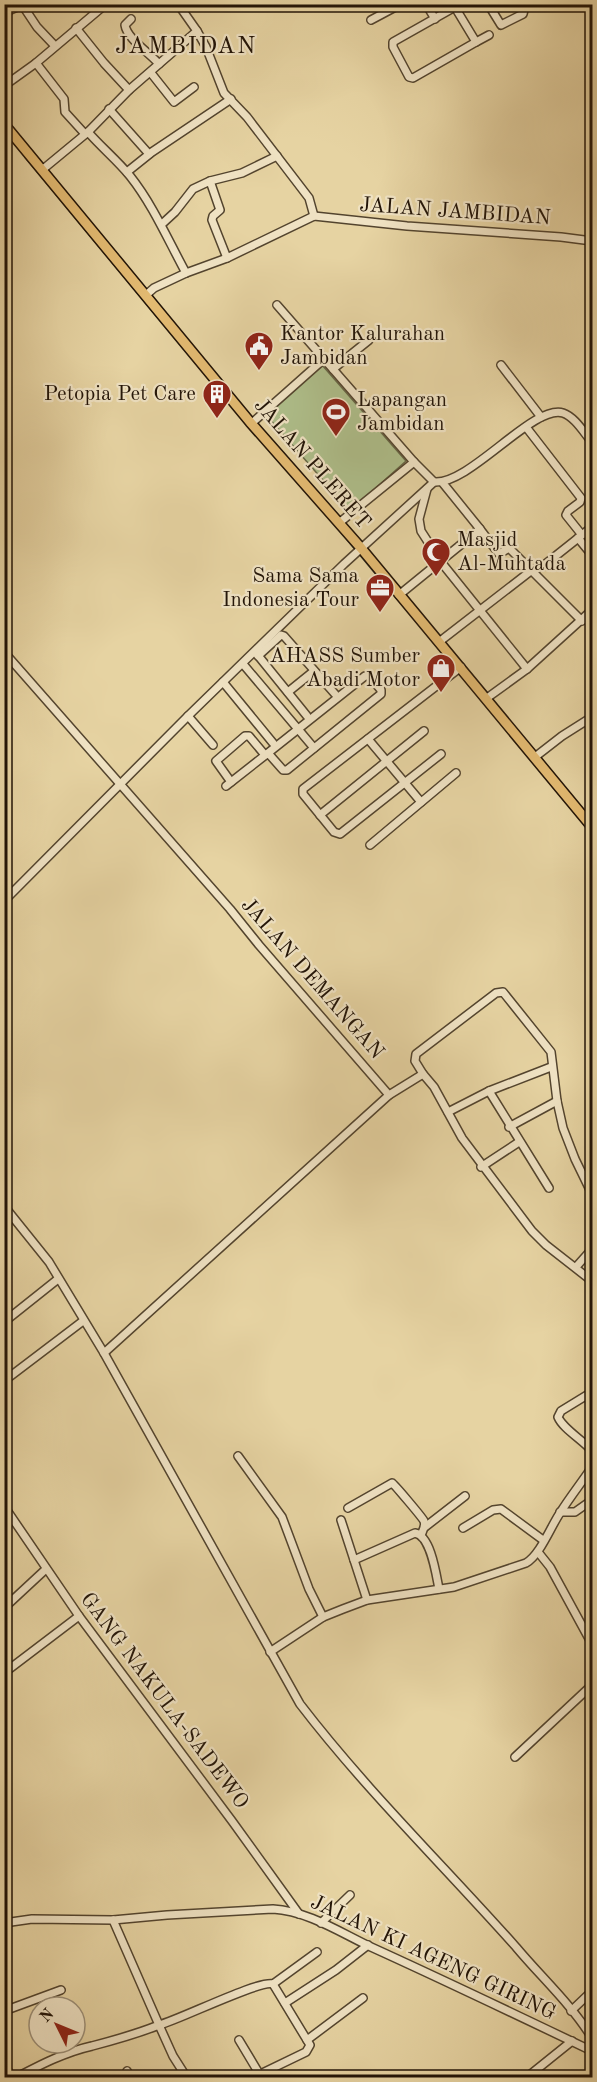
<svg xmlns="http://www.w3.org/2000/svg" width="597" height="2082" font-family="'Old Standard TT',serif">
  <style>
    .green { fill: #aebe8a; stroke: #686948; stroke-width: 1.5 }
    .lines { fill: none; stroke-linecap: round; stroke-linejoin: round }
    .stream { stroke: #687665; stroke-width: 2 }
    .minor-casing { stroke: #53442e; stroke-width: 10 }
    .major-casing { stroke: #221407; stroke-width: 12 }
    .minor { stroke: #efe2c3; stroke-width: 7 }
    .major { stroke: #e3ba71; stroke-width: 9 }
    .labels { text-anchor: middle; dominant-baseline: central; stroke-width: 4.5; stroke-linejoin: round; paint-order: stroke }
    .street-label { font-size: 21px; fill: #221407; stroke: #efe2c3 }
    .poi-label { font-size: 21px; fill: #221407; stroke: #efe2c3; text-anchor: start }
    .quarter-label { font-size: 24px; letter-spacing: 1.5px; fill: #221407; stroke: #efe2c3 }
  </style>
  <rect width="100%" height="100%" fill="#e6d3a2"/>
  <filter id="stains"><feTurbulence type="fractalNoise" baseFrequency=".00333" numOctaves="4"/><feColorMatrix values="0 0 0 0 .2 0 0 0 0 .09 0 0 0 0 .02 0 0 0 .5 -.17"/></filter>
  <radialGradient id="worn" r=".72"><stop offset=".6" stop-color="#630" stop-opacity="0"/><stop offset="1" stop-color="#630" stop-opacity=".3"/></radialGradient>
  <polygon class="green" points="322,365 406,461 350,511 266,415"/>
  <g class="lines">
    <g class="stream">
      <polyline points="25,157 184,349"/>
      <polyline points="336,526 355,549"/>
      <polyline points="361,556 385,585"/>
    </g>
    <g class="minor-casing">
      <g id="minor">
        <polyline points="426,4 435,19"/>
        <polyline points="453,4 476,42 489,35"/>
        <polyline points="488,4 501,25 523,14 524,10 521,4"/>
        <polyline points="23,6 37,27 55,46"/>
        <polyline points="455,7 393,42 393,47 409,77 413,78 476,42"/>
        <polyline points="4,13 24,4"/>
        <path d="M131,19L125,25C127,39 150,53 159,64"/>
        <polyline points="371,20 401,4"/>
        <polyline points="76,28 104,63 129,90"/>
        <polyline points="197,31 206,47 224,93 247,117 309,198 314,216"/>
        <polyline points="36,63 64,99 65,112 85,134"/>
        <polyline points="151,73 174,102 194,87"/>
        <polyline points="4,86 36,63 106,4"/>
        <polyline points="109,109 149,154"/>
        <path d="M88,132C101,147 117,160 130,176C153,205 168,240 186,273"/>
        <polyline points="42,170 88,132 129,90 197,31 178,4"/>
        <polyline points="127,172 152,152 231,99"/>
        <polyline points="210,181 220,210 213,216 212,220 227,258"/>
        <polyline points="314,216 407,226 561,237 592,241"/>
        <polyline points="162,224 175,212 193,189 210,181 242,173 277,156"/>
        <polyline points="146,295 154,288 186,273 227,258 314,216"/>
        <path d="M277,305L414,462L434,482C470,485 533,404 563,413C575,417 584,433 592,442"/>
        <polyline points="501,365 541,417"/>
        <polyline points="333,369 369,340"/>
        <polyline points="252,423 324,359"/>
        <polyline points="526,427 581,498 580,502 568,511 566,515 582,535"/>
        <polyline points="4,431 5,431"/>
        <polyline points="442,482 480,529"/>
        <polyline points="427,489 419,519 421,531 441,562 527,669"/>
        <polyline points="339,523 414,462"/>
        <polyline points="578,538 592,555"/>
        <polyline points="399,595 480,529 499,554 509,548 582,621"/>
        <polyline points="439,642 532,570 543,566 592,527"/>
        <polyline points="4,652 230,909 259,945 389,1095 423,1074 434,1087 462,1138 532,1231 546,1245 592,1281"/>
        <polyline points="256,653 307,716"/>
        <polyline points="258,656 281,635 284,636 335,694"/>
        <polyline points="243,664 314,748"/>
        <polyline points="223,682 273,743"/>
        <polyline points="288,692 314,671"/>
        <polyline points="487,698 527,669 592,610"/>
        <polyline points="188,716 213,745"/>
        <polyline points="368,739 421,802"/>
        <polyline points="441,754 340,834 334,832 303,794 303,789 461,667"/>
        <polyline points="535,757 562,736 592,717"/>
        <polyline points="231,782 216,761 245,736 249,736 265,755"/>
        <polyline points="226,786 268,753 283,770 287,770 381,694 381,690 369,676 365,676 268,753"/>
        <polyline points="320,815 424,731"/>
        <polyline points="370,845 456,773"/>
        <polyline points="4,901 188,716 344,564 434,482"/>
        <polyline points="423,1074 415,1061 416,1054 496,993 503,992 551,1052 557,1101 563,1128 575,1159 592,1194"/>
        <polyline points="489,1091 549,1188"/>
        <polyline points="448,1112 489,1091 551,1067"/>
        <polyline points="509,1127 557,1101"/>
        <polyline points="481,1167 519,1142"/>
        <path d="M4,1206L49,1262L104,1353L300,1704C366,1790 444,1866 516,1947C541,1977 572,2005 592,2038"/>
        <polyline points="576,1267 592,1249"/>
        <polyline points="4,1322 58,1279"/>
        <polyline points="104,1353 389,1095"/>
        <polyline points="4,1381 83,1321"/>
        <path d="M592,1392L561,1411L558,1417C563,1429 583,1440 592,1451"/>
        <polyline points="238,1456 282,1517 309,1589 323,1617"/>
        <polyline points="4,1506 79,1616 232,1821 299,1914"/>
        <path d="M348,1508L392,1483C394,1484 422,1517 424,1521C426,1526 423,1530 421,1535"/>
        <polyline points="560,1512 575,1512 592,1500"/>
        <polyline points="341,1520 354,1560"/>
        <polyline points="425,1527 465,1496"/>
        <polyline points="463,1528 493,1510 501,1509 543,1540"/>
        <polyline points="538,1552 550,1567 592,1644"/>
        <path d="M367,1600L354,1560L415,1533C431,1536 436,1574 439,1589"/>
        <polyline points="4,1608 46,1569"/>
        <path d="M270,1652L323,1617L343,1609L367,1600L454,1587L526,1563C540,1555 550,1528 560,1513C570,1497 582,1482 592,1467"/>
        <polyline points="4,1673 79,1616"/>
        <polyline points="515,1757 592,1685"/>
        <path d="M4,1923L32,1919L113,1920L167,1915L273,1909C308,1911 341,1933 371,1947C446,1981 519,2016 592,2051"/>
        <polyline points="321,1923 350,1895"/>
        <polyline points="273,1984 317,1952"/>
        <polyline points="285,2003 336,1970 368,1945"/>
        <polyline points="4,2011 61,1990"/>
        <polyline points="571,2011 592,1991"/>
        <polyline points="239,2040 260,2075"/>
        <polyline points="307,2040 363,1998"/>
        <polyline points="4,2064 12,2078"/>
        <polyline points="127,2071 131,2078"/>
        <path d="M15,2078C40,2065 65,2052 92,2046C115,2040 137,2034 159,2025L113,1920"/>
        <path d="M187,2078L173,2056L159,2025C179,2020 261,1979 273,1984"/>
        <polyline points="252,2078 306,2052 310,2045 273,1984"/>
        <polyline points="526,2078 572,2041"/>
      </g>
    </g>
    <g class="major-casing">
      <polyline id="major" points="4,124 250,422 361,548 592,827"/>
    </g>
    <use href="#minor" class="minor"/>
    <use href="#major" class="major"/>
  </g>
  <defs>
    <g id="civic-pin" transform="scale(1.5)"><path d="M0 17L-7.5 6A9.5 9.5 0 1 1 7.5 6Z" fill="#8f2418" stroke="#efe2c3"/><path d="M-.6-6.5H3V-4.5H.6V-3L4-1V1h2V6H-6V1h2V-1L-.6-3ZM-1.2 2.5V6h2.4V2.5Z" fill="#fff"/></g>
    <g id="building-pin" transform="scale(1.5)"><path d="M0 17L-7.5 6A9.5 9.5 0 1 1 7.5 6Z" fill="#8f2418" stroke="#efe2c3"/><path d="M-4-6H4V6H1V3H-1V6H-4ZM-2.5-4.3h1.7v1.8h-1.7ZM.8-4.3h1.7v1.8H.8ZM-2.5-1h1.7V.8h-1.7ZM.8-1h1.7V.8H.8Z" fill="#fff"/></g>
    <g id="stadium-pin" transform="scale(1.5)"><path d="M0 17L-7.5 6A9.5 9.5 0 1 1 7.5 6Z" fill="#8f2418" stroke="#efe2c3"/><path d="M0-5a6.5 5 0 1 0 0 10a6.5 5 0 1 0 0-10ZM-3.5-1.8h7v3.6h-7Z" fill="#fff"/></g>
    <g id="mosque-pin" transform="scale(1.5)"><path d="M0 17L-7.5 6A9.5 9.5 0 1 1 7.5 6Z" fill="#8f2418" stroke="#efe2c3"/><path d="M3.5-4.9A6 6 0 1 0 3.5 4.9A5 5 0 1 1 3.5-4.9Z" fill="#fff"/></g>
    <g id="office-pin" transform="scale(1.5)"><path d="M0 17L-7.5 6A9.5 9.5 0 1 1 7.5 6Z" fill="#8f2418" stroke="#efe2c3"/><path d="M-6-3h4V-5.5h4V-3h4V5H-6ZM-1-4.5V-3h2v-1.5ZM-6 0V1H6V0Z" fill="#fff"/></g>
    <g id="shop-pin" transform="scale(1.5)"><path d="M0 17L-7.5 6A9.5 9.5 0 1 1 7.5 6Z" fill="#8f2418" stroke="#efe2c3"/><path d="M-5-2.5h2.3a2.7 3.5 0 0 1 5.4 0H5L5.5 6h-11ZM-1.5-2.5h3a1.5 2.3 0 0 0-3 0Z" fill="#fff"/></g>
  </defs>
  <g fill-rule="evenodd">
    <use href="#civic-pin" x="259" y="346"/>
    <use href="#building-pin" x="217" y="394"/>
    <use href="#stadium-pin" x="336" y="412"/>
    <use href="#mosque-pin" x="436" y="552"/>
    <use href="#office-pin" x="380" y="588"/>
    <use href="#shop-pin" x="441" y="668"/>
  </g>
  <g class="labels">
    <g class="street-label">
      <text transform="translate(455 212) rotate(4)">JALAN JAMBIDAN</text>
      <text transform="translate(312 464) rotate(49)">JALAN PLERET</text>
      <text transform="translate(312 979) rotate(49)">JALAN DEMANGAN</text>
      <text transform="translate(164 1701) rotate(53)">GANG NAKULA-SADEWO</text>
      <text transform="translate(433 1958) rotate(25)">JALAN KI AGENG GIRING</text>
    </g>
    <g class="poi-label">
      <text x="280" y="334">Kantor Kalurahan<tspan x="280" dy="24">Jambidan</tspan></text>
      <text x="196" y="394" text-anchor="end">Petopia Pet Care</text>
      <text x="357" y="400">Lapangan<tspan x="357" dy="24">Jambidan</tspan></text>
      <text x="457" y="540">Masjid<tspan x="457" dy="24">Al-Muhtada</tspan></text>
      <text x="359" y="576" text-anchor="end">Sama Sama<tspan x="359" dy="24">Indonesia Tour</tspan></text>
      <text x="420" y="656" text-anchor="end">AHASS Sumber<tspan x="420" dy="24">Abadi Motor</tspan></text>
    </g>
    <g class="quarter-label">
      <text x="186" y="47">JAMBIDAN</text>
    </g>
  </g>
  <rect width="597" height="2082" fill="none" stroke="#e6d3a2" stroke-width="24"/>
  <rect x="6" y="6" width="585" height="2070" fill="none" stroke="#221407" stroke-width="3"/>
  <rect x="12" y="12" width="573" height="2058" fill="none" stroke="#221407" stroke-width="1.5"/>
  <g transform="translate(57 2025) rotate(313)"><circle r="28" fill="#efe2c3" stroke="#9d9078" stroke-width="1.5"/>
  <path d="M0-4.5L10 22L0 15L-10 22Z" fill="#8f2418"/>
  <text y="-9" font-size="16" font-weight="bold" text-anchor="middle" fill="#221407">N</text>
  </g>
  <rect width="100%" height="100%" filter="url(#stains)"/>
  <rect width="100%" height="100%" fill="url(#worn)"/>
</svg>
